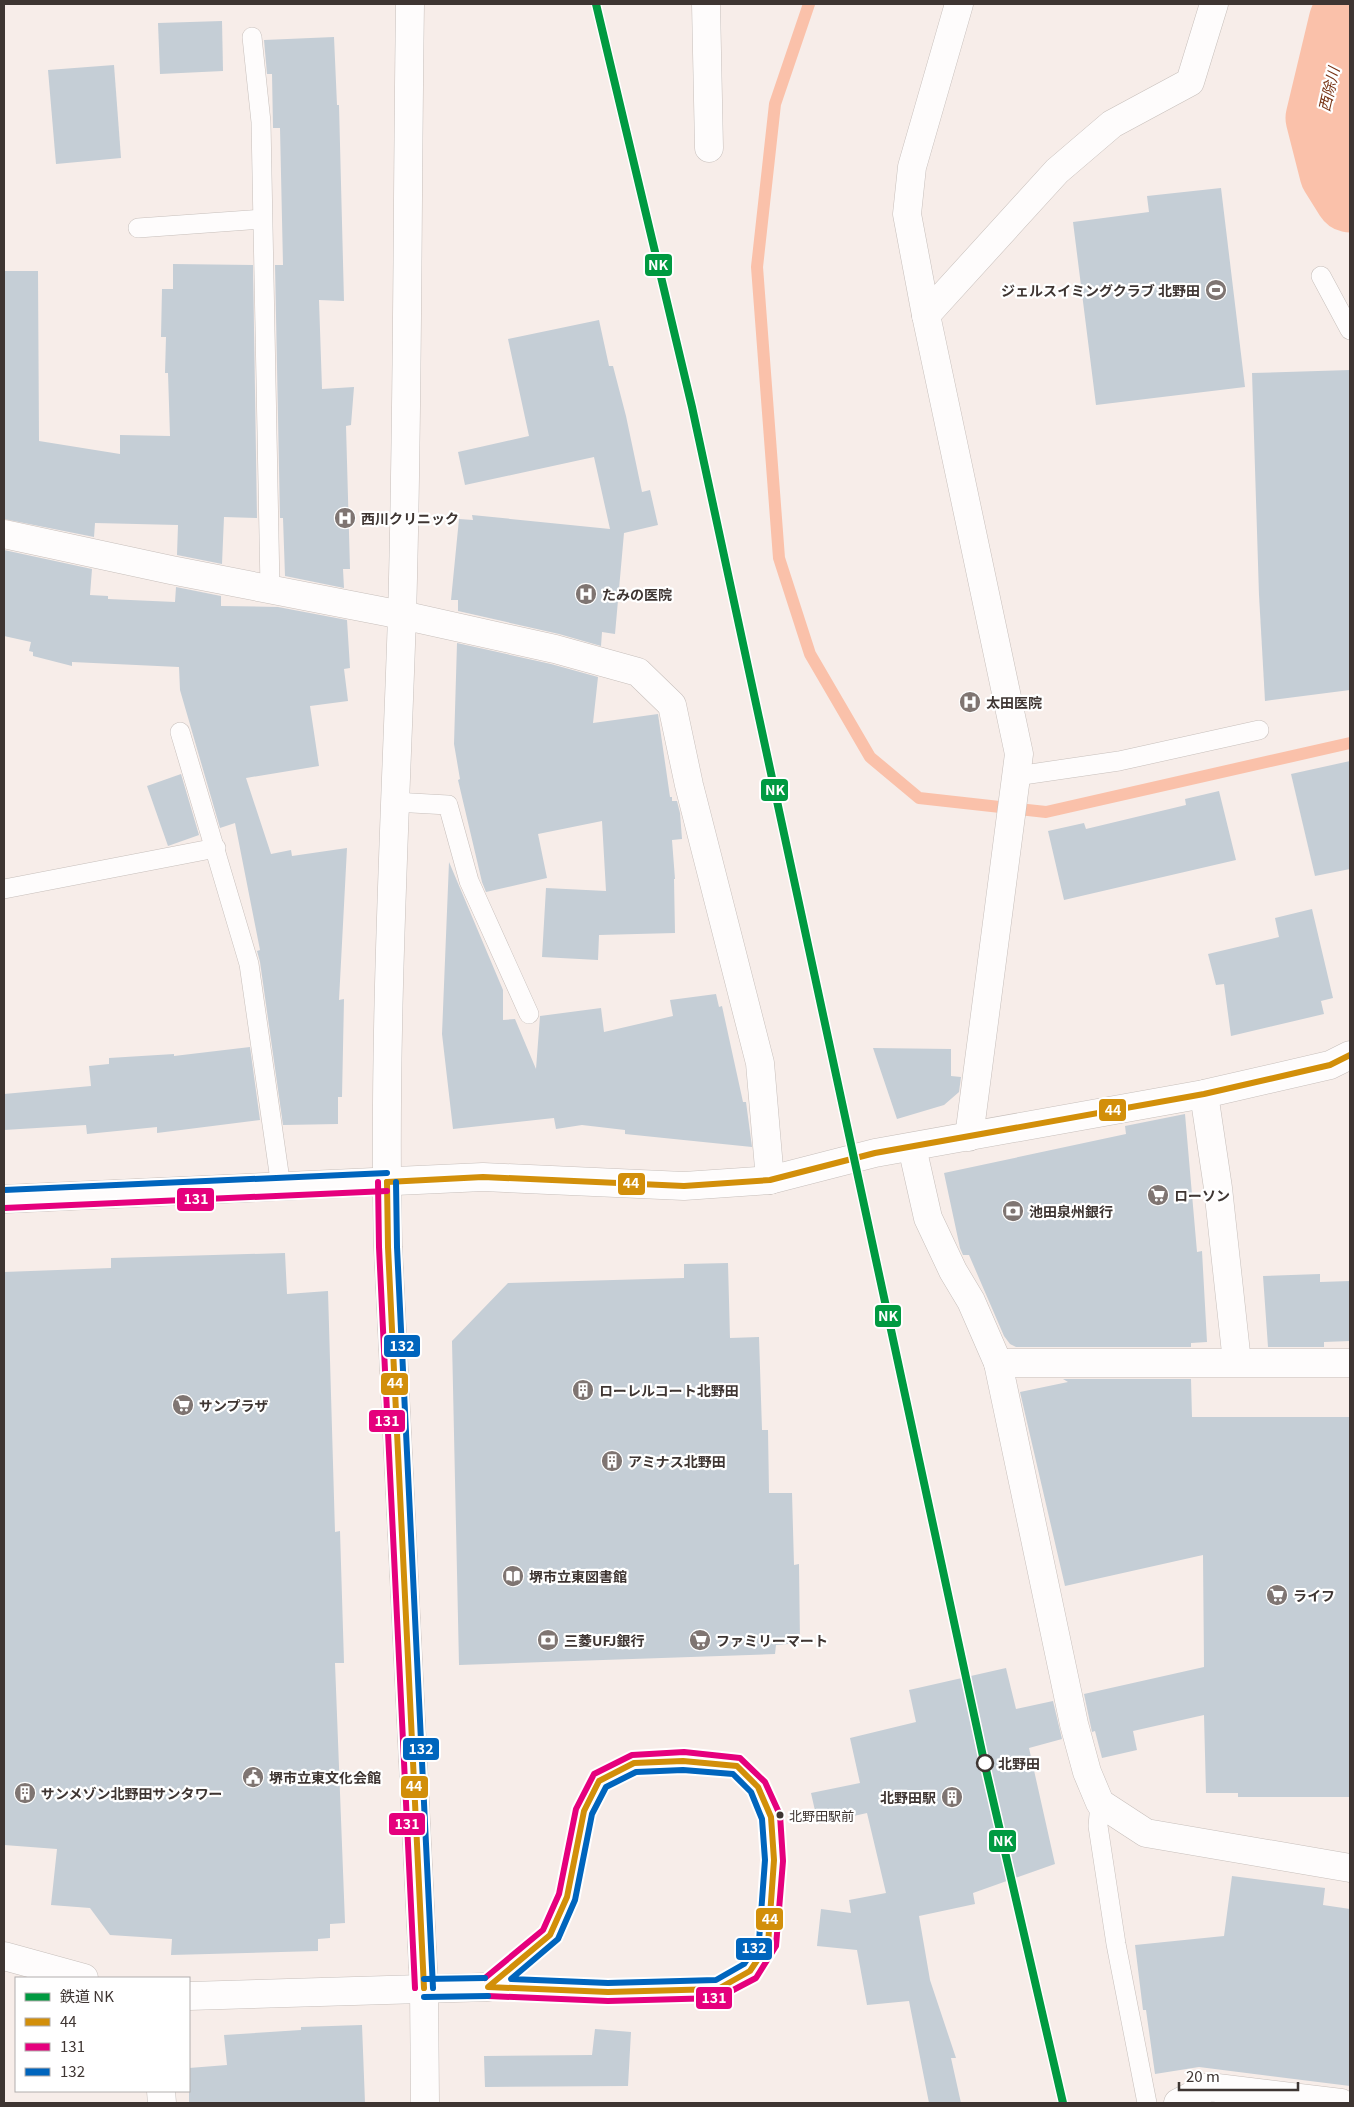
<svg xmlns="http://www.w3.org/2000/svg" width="1354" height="2107" font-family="Georgia,'Noto Sans JP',serif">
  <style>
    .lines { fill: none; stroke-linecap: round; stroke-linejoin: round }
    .stream { stroke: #fac1aa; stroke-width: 12 }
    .river { stroke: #fac1aa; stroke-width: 71 }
    .building { fill: #c5ced6 }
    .service-casing { stroke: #c7bfbb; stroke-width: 20 }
    .minor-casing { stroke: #c7bfbb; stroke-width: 29 }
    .tertiary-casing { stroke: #c7bfbb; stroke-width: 29 }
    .primary-casing { stroke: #c7bfbb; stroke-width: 29 }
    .service { stroke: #fefcfc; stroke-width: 19 }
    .minor { stroke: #fefcfc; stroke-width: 28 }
    .tertiary { stroke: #fefcfc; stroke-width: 28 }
    .primary { stroke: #fefcfc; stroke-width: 28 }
    .bus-1-casing { stroke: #fff; stroke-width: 10 }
    .bus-2-casing { stroke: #fff; stroke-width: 10 }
    .bus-3-casing { stroke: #fff; stroke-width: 10 }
    .bus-1 { stroke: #d28f0a; stroke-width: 6 }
    .bus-2 { stroke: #e5007d; stroke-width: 6 }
    .bus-3 { stroke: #0065bd; stroke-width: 6 }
    .rail-1-casing { stroke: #fff; stroke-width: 11 }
    .rail-1 { stroke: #009a41; stroke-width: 8 }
    .stop-dot { fill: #fff; stroke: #3e3532; stroke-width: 2.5 }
    .bus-dot { fill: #3e3532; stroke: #fff; stroke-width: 2 }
    .labels { text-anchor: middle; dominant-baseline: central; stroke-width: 4.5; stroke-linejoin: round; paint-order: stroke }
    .bus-label { font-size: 13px; fill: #3e3532; stroke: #fff; text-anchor: start }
    .poi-label { font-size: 14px; font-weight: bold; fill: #3e3532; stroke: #fff; text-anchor: start }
    .stop-label { font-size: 14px; font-weight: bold; fill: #3e3532; stroke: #fff; text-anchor: start }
    .water-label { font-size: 15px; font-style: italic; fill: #783415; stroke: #fff }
    .line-badge { stroke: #fff; stroke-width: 2 }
    .badge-label { font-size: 14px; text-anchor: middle; font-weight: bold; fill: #fff }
  </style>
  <rect width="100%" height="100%" fill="#f7ede9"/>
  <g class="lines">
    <polyline class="stream" points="809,4 775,104 757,267 779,558 810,654 870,757 919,798 1046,812 1350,743"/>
    <polyline class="river" points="1350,7 1344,22 1321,118 1335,173 1350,197"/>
  </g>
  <g class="building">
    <polygon points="222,21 223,71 160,74 158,23"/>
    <polygon points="334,37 337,105 339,105 344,301 319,300 322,389 354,387 351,425 346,426 350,569 343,569 344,588 285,576 283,518 280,518 275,265 283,265 280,128 273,128 272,74 267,74 264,40"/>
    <polygon points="114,65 121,158 56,164 48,70"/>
    <polygon points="1221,188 1245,387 1096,405 1073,222 1149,212 1147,196"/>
    <polygon points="173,264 253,265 257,518 224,517 222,564 177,555 178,525 95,523 94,537 4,519 4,271 38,271 39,441 120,454 120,435 170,436 168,373 165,373 166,337 161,337 162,289 173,289"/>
    <polygon points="599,320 609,366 613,366 626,416 642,492 650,490 658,525 624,533 615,634 602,632 601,646 559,634 458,611 458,600 451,600 459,519 473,520 472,515 610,529 594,457 465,485 458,452 529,436 508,339"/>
    <polygon points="1350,370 1350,690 1265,701 1259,595 1252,373"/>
    <polygon points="4,550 92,569 90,595 108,596 108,599 175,602 176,587 221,596 221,606 278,607 347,620 350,668 344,669 348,701 310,706 319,766 246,778 271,854 291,850 292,856 347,848 339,1000 344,999 342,1097 338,1097 338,1124 283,1125 260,962 257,951 260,950 235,823 220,828 180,690 179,667 72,662 72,666 33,656 33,652 29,651 31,642 4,636"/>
    <polygon points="457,643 551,664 598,677 593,723 658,714 670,797 672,797 672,801 677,801 680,813 682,839 672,840 675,879 674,879 675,933 599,935 598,960 542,957 546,888 606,891 602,821 538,834 547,878 486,892 482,882 458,780 460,779 454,744"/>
    <polygon points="1350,761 1350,869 1315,876 1291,774"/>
    <polygon points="181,774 199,835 168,846 147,786"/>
    <polygon points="1219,791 1236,860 1064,900 1048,831 1084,823 1086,829 1186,805 1185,799"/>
    <polygon points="449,862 503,990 503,1020 515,1019 536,1069 540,1016 601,1008 604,1032 673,1016 670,1000 716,994 719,1007 722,1006 743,1102 746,1102 752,1147 625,1134 625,1130 582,1125 556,1129 554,1118 453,1129 442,1034"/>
    <polygon points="1312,909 1333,998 1321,1001 1324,1014 1231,1036 1224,984 1216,985 1208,954 1279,937 1275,918"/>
    <polygon points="250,1047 260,1120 157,1133 157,1127 87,1134 86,1125 4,1130 4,1094 91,1086 89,1066 109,1064 109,1058 174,1054 174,1056"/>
    <polygon points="873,1048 951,1049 951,1076 961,1077 959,1092 944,1105 897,1119"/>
    <polygon points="1185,1114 1197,1252 1202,1251 1207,1342 1191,1343 1191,1347 1016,1347 1010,1344 1004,1336 969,1255 963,1255 960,1248 944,1173 1126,1134 1125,1126"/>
    <polygon points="285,1253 287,1294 328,1291 335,1532 340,1531 344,1663 335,1663 345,1923 330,1924 330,1938 318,1939 318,1951 171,1955 172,1939 110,1935 90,1908 51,1905 57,1849 4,1845 4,1272 111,1268 111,1258"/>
    <polygon points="728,1263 730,1338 759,1337 762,1430 768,1430 769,1493 792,1493 794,1565 799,1564 800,1643 776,1645 775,1654 459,1665 452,1341 508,1283 684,1278 684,1264"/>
    <polygon points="1320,1274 1320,1282 1350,1281 1350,1341 1324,1342 1324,1347 1268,1347 1263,1276"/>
    <polygon points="1063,1379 1191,1379 1192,1417 1350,1417 1350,1797 1238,1797 1238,1793 1206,1793 1204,1715 1133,1731 1137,1750 1102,1758 1095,1731 1092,1732 1084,1694 1204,1667 1203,1555 1065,1586 1020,1392 1068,1382"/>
    <polygon points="1006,1668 1016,1709 1053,1701 1062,1739 1029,1748 1055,1864 973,1893 975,1904 919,1916 930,1980 956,2058 951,2058 961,2103 929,2103 909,2001 867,2005 857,1950 817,1946 821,1909 851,1913 849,1900 886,1893 867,1813 818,1824 811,1793 860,1783 850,1738 916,1722 909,1690"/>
    <polygon points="1232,1876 1325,1888 1323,1905 1350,1909 1350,2086 1199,2067 1155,2074 1146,2010 1143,2010 1135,1945 1224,1936"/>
    <polygon points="362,2025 365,2103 189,2103 189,2068 227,2065 224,2035 301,2030 301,2027"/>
    <polygon points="595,2029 631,2032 628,2086 485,2087 484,2056 592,2055"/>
  </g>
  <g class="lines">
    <g class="service-casing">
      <g id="service">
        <polyline points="252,37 261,122 270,588"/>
        <polyline points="138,228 262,219"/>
        <polyline points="1321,276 1350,330"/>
        <polyline points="180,732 249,964 281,1187"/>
        <polyline points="1016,776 1119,761 1259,730"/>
        <polyline points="394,802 448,805 469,881 529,1014"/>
        <polyline points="4,889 216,848"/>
        <polygon points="683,1761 737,1766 758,1787 771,1817 774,1860 768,1944 750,1971 718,1989 608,1992 488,1987 550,1935 567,1897 584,1811 599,1781 634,1763"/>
        <polyline points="1100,1803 1098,1826 1116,1944 1147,2103"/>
      </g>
    </g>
    <g class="minor-casing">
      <g id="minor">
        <polyline points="706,4 709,148"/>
        <polyline points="959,4 912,167 907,214 926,315 1019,754 969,1137"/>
        <polyline points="926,315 1057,171 1112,124 1190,82 1214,4"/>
        <polyline points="4,534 171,570 402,615 555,649 638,672 672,705 689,785 760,1063 770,1180"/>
        <polyline points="1204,1094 1218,1188 1237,1362"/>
        <polyline points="912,1147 928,1218 953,1271 971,1301 998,1363 1074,1724 1087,1772 1100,1803 1146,1833 1350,1868"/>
        <polyline points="998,1363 1350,1363"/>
        <polyline points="161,2091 162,2103"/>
        <polyline points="1178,2103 1209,2087 1341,2103"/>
      </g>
    </g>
    <g class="tertiary-casing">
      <g id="tertiary">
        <path d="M410,4C407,208 408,412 402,616C395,826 383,1037 388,1247L424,1988L425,2103"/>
        <polyline points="4,1956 84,1978"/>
        <polyline points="189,1996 488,1987"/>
      </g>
    </g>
    <g class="primary-casing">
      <polyline id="primary" points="4,1199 483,1177 684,1186 770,1180 875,1153 1204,1094 1330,1065 1350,1055"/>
    </g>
    <use href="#service" class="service"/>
    <use href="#minor" class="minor"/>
    <use href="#tertiary" class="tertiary"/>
    <use href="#primary" class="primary"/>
    <g class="bus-1-casing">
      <g id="bus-1">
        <polyline points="387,1182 483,1177 684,1186 770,1180 875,1153 1204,1094 1330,1065 1350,1055"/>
        <polyline points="387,1182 388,1247 424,1988"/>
        <polygon points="683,1761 737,1766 758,1787 771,1817 774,1860 768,1944 750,1971 718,1989 608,1992 488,1987 550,1935 567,1897 584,1811 599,1781 634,1763"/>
      </g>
    </g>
    <g class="bus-2-casing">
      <g id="bus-2">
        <polyline points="378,1182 379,1247 415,1988"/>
        <polyline points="4,1208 387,1191"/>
        <polyline points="485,1978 543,1930 559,1894 576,1809 594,1774 632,1755 684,1752 740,1758 765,1782 780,1815 783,1861 776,1946 756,1978 718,1998 608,2001 488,1996"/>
      </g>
    </g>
    <g class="bus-3-casing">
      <g id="bus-3">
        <polyline points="396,1182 397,1247 433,1988"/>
        <polyline points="4,1190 387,1173"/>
        <polygon points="683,1770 733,1774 751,1792 762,1819 765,1860 759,1941 744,1964 716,1980 608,1983 511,1979 558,1939 575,1900 592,1814 606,1787 636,1772"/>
        <polyline points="424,1979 485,1978"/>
        <polyline points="424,1997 488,1996"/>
      </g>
    </g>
    <use href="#bus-1" class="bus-1"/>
    <use href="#bus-2" class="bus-2"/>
    <use href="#bus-3" class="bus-3"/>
    <g class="rail-1-casing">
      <polyline id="rail-1" points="596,4 692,407 984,1761 1063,2103"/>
    </g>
    <use href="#rail-1" class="rail-1"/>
  </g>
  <defs>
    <g id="stadium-disc" transform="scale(1.125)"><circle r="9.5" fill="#7f7572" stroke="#fff"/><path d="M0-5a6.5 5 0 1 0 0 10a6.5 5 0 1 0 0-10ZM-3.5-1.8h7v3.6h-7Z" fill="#fff"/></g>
    <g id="hospital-disc" transform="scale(1.125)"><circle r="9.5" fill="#7f7572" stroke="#fff"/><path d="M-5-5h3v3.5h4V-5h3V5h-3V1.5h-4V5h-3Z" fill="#fff"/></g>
    <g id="supermarket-disc" transform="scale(1.125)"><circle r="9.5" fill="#7f7572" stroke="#fff"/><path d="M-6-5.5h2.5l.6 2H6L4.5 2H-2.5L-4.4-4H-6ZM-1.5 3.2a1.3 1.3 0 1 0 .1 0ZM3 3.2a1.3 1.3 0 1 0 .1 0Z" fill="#fff"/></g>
    <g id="bank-disc" transform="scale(1.125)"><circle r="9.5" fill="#7f7572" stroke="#fff"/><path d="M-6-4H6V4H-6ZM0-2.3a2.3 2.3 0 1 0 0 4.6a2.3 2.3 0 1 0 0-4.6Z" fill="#fff"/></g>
    <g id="building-disc" transform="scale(1.125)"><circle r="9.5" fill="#7f7572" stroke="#fff"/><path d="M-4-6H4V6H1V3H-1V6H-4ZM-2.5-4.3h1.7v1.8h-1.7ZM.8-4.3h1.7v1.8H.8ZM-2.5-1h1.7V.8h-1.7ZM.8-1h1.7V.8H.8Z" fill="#fff"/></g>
    <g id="library-disc" transform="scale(1.125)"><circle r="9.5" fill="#7f7572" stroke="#fff"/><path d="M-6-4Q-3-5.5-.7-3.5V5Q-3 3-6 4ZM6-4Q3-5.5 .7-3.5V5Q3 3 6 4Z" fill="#fff"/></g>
    <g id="civic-disc" transform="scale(1.125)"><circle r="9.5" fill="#7f7572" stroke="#fff"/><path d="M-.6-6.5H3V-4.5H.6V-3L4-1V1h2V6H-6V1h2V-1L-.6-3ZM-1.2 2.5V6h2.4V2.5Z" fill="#fff"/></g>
  </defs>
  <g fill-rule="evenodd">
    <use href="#stadium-disc" x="1216" y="290"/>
    <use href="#hospital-disc" x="345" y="518"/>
    <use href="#hospital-disc" x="586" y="594"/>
    <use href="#hospital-disc" x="970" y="702"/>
    <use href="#supermarket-disc" x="1158" y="1195"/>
    <use href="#bank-disc" x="1013" y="1211"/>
    <use href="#building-disc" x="583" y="1390"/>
    <use href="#supermarket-disc" x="183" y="1405"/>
    <use href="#building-disc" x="612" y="1461"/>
    <use href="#library-disc" x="513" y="1576"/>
    <use href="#supermarket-disc" x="1277" y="1595"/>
    <use href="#bank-disc" x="548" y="1640"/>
    <use href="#supermarket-disc" x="700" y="1640"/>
    <use href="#civic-disc" x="253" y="1777"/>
    <use href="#building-disc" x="25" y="1793"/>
    <use href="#building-disc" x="952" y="1797"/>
  </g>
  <circle class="stop-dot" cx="985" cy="1763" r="8"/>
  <circle class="bus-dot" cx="780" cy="1815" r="4.5"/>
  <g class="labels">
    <g class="bus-label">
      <text x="789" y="1815">北野田駅前</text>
    </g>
    <g class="poi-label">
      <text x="1200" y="290" text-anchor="end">ジェルスイミングクラブ 北野田</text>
      <text x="361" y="518">西川クリニック</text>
      <text x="602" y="594">たみの医院</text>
      <text x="986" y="702">太田医院</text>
      <text x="1174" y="1195">ローソン</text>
      <text x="1029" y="1211">池田泉州銀行</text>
      <text x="599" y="1390">ローレルコート北野田</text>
      <text x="199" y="1405">サンプラザ</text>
      <text x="628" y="1461">アミナス北野田</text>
      <text x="529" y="1576">堺市立東図書館</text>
      <text x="1293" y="1595">ライフ</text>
      <text x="564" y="1640">三菱UFJ銀行</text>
      <text x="716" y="1640">ファミリーマート</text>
      <text x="269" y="1777">堺市立東文化会館</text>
      <text x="41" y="1793">サンメゾン北野田サンタワー</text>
      <text x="936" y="1797" text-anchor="end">北野田駅</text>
    </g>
    <g class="stop-label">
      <text x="998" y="1763">北野田</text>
    </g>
    <g class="water-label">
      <text transform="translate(1328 89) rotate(-77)">西除川</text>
    </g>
  </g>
  <g class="line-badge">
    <rect x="644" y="253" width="29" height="24" rx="5" fill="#009a41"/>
    <rect x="760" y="778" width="29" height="24" rx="5" fill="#009a41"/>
    <rect x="1098" y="1098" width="29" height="24" rx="5" fill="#d28f0a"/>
    <rect x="617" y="1172" width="29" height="24" rx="5" fill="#d28f0a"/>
    <rect x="176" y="1187" width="39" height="25" rx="5" fill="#e5007d"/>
    <rect x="874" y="1304" width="28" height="24" rx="5" fill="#009a41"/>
    <rect x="383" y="1334" width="38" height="24" rx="5" fill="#0065bd"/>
    <rect x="380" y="1372" width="29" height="24" rx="5" fill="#d28f0a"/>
    <rect x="368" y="1409" width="38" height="24" rx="5" fill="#e5007d"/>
    <rect x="402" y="1737" width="38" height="24" rx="5" fill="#0065bd"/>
    <rect x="400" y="1775" width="29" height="24" rx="5" fill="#d28f0a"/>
    <rect x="388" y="1812" width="38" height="24" rx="5" fill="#e5007d"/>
    <rect x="988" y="1829" width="29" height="24" rx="5" fill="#009a41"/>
    <rect x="755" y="1907" width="29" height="24" rx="5" fill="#d28f0a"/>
    <rect x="735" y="1937" width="38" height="24" rx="5" fill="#0065bd"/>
    <rect x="695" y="1986" width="38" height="24" rx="5" fill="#e5007d"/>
  </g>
  <g class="badge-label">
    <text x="658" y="270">NK</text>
    <text x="775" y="795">NK</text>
    <text x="1113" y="1115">44</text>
    <text x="631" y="1188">44</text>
    <text x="196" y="1204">131</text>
    <text x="888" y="1321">NK</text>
    <text x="402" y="1351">132</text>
    <text x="395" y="1388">44</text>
    <text x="387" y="1426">131</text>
    <text x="421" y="1754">132</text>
    <text x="414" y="1791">44</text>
    <text x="407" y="1829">131</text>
    <text x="1003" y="1846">NK</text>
    <text x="770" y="1924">44</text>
    <text x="754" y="1953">132</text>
    <text x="714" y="2003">131</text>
  </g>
  <rect width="1354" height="2107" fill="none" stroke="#3e3532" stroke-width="10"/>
  <rect x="15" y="1977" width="175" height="115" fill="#ffffff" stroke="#b2aead"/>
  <rect x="25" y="1993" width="25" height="8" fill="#009a41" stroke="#b2aead"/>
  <text x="60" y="2002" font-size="15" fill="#3e3532">鉄道 NK</text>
  <rect x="25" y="2018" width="25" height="8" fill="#d28f0a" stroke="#b2aead"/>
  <text x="60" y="2027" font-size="15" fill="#3e3532">44</text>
  <rect x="25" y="2043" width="25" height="8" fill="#e5007d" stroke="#b2aead"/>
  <text x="60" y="2052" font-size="15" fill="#3e3532">131</text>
  <rect x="25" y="2068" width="25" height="8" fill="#0065bd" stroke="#b2aead"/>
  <text x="60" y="2077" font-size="15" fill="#3e3532">132</text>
  <path d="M1179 2082v8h119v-8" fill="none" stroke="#3e3532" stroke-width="2.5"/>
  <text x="1186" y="2082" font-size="15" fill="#3e3532" stroke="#ffffff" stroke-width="4" paint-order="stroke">20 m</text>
</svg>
